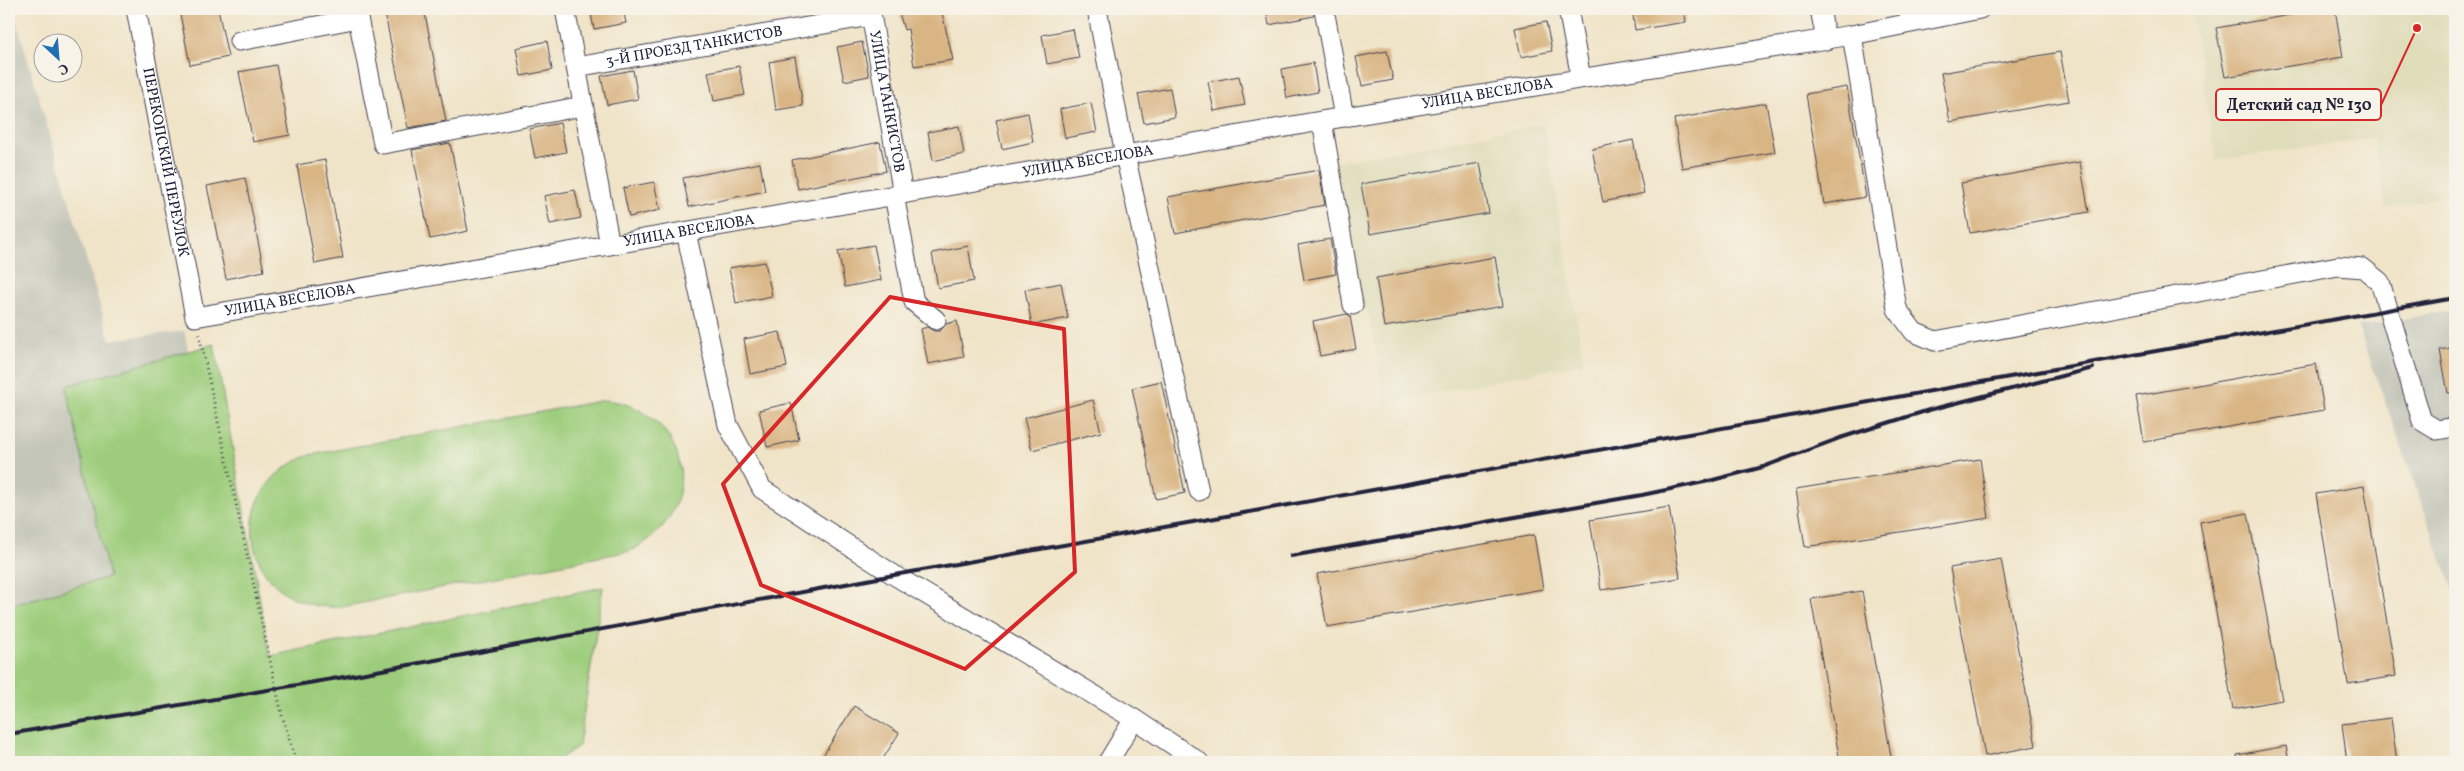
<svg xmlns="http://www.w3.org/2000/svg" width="2464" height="771" font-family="Vollkorn,serif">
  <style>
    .built { fill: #e0ddbb }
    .industrial { fill: #c4c6b9 }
    .green { fill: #9dcd7c; stroke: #60785c }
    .building { fill: #d9b584 }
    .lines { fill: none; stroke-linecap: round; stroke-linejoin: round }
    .minor-casing { stroke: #413f50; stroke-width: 21 }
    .path { stroke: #413f50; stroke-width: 3; stroke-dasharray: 1 4; stroke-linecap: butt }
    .minor { stroke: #fff; stroke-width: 19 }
    .rail { stroke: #22223b; stroke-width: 4 }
    .marked { fill: none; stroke: #d62828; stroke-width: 4; stroke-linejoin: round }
    .labels { text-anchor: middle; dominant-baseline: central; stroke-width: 4; stroke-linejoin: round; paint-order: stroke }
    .street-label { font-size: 15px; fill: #22223b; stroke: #f7f3e8 }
    .leader { fill: none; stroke: #d62828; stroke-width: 2 }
    .callout-dot { fill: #d62828; stroke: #f7f3e8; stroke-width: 2 }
    .callout { fill: #f7f3e8; stroke: #d62828; stroke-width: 2 }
    .callout-label { font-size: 16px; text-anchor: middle; font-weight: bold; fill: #22223b }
  </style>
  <rect width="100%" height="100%" fill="#f7f3e8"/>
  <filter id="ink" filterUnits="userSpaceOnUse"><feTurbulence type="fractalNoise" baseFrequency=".02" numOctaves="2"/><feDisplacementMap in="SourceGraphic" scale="10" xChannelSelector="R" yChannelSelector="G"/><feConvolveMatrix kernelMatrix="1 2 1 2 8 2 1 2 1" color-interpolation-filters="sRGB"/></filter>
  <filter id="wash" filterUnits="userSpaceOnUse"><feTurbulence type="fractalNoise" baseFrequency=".0096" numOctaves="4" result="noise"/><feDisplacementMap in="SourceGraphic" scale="20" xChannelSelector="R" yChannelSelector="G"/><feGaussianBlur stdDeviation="1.12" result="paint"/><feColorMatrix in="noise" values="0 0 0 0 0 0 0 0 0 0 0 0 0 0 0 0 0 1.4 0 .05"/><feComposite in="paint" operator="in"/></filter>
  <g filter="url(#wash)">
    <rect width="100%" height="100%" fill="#f0e4c8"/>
    <g class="built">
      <polygon points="2232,9 2455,9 2455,195 2385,207 2374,138 2216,160 2192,15"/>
      <polygon points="1544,124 1584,363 1385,403 1368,310 1361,310 1336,162"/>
    </g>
    <g class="industrial">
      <polygon points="9,9 13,9 110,340 184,331 263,705 9,762"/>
      <polygon points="2455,310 2455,596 2358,327"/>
    </g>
    <g class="green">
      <polygon points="214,344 270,656 603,587 579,746 555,762 9,762 9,606 109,577 66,386"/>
      <path d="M605,400C692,409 709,514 630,551L342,607C243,614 217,488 310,455Z"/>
    </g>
    <g id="blocks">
      <g class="building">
        <polygon points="179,9 218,9 228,57 190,65"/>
        <polygon points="384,9 424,9 446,121 408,128"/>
        <polygon points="590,9 623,9 626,23 594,29"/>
        <polygon points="898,9 941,9 953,60 914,66 908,29 904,30"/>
        <polygon points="1266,9 1313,9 1314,16 1269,25"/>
        <polygon points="1632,9 1684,9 1686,22 1635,30"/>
        <polygon points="2324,9 2335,9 2343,57 2225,77 2216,28"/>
        <polygon points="1546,22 1552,51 1521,57 1515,28"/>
        <polygon points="1073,29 1079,58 1047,64 1042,35"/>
        <polygon points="547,41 552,70 521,76 516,48"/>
        <polygon points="862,42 869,76 844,81 837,47"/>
        <polygon points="1387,51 1393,80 1362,86 1356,57"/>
        <polygon points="2060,52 2069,101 1950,122 1941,73"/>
        <polygon points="795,57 803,106 776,110 769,62"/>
        <polygon points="1313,63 1318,92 1287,98 1282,69"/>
        <polygon points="276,65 290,135 253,142 239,72"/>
        <polygon points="739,66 745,95 714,101 708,72"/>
        <polygon points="633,70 638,99 607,105 601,76"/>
        <polygon points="1239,76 1245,105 1214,111 1208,82"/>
        <polygon points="1847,87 1866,197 1824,204 1806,94"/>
        <polygon points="1170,88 1175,117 1144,123 1138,94"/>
        <polygon points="1091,103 1097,132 1065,138 1060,109"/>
        <polygon points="1766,103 1775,152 1682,168 1674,119"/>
        <polygon points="1028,113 1033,142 1002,149 996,120"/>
        <polygon points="560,123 566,152 535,158 529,129"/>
        <polygon points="959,126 964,154 933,161 928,132"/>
        <polygon points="1633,140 1644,193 1603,202 1592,149"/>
        <polygon points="880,142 886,171 798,189 792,160"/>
        <polygon points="450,143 468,231 430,239 412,150"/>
        <polygon points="325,160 343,258 315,264 297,165"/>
        <polygon points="2080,162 2089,212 1970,233 1961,183"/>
        <polygon points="760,163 765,191 689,207 683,178"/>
        <polygon points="1480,163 1489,213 1370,234 1361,184"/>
        <polygon points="1319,170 1325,205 1175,233 1168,197"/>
        <polygon points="245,178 264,271 226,279 207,186"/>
        <polygon points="654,182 660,210 629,217 623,188"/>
        <polygon points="575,190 581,218 550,224 544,196"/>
        <polygon points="1330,239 1336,274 1304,280 1298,245"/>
        <polygon points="874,245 881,280 845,287 838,251"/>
        <polygon points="968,246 974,281 938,288 932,253"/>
        <polygon points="1495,257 1503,306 1384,327 1376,278"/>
        <polygon points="765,262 772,296 736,303 729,268"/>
        <polygon points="1061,283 1068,318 1032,325 1025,290"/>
        <polygon points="1347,314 1350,316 1356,349 1320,356 1313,321"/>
        <polygon points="957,321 964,357 928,364 921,329 927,327 934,331 940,331 946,324"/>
        <polygon points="780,332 787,367 750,374 744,339"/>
        <polygon points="2455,347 2455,392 2448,393 2440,350"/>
        <polygon points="2316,364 2324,410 2144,442 2136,396"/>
        <polygon points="1161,381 1185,493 1156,499 1132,388"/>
        <polygon points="1093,400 1101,432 1032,450 1024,418"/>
        <polygon points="791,403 799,440 767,447 759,410"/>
        <polygon points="1980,459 1989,518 1805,547 1796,489"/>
        <polygon points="2364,486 2396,676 2348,684 2316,494"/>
        <polygon points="1669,507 1680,578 1601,590 1590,520"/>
        <polygon points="2248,513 2282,700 2233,709 2200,522"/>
        <polygon points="1534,535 1543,589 1327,627 1317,574"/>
        <polygon points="2001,559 2036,746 1985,756 1950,568"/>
        <polygon points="1862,591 1892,762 1840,762 1811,599"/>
        <polygon points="854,706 899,733 881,762 819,762"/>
        <polygon points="2391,718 2397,762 2347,762 2342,724"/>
        <polygon points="2286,746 2289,762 2238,762 2237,755"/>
      </g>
    </g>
  </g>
  <g filter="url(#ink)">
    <use href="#blocks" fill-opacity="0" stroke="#413f50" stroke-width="1"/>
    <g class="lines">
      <g class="minor-casing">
        <g id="minor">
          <path id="s1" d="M136,9L195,317L1344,117L1852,35L1980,9"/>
          <polyline points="565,9 610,245"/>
          <path id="s2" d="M870,9L903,194"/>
          <polyline points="1097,9 1125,155 1199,491"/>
          <polyline points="1324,9 1344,117"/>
          <polyline points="1568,9 1581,78"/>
          <polyline points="1820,9 1826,40"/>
          <polyline points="358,18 383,144 583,106"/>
          <polyline points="1852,35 1897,309 1914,332 1935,341 2338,266 2363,268 2380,282 2422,421 2437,430 2455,427"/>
          <polyline points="239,41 358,18 357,9"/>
          <path id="s3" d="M576,67L871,16"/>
          <polyline points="1322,121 1353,305"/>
          <polyline points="894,195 914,302 936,320"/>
          <polyline points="686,232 728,425 762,489 894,575 1134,719 1199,762"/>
          <polyline points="1108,762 1134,719"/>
        </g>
      </g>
      <polyline class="path" points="199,334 282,715 296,762"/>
      <use href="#minor" class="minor"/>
      <g class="rail">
        <polyline points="1291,556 1642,495 1709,481 1763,467 1840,438 1929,410 2093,368"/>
        <polyline points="9,734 344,677 894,575 2455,298"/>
      </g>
    </g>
  </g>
  <path class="marked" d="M890,297L1064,329L1075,572L965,669L761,585L723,484Z"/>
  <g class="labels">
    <g class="street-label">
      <text stroke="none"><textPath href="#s3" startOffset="120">3-Й ПРОЕЗД ТАНКИСТОВ</textPath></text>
      <text stroke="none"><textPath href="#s1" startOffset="1625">УЛИЦА ВЕСЕЛОВА</textPath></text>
      <text stroke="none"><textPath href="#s2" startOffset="94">УЛИЦА ТАНКИСТОВ</textPath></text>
      <text stroke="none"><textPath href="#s1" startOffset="1220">УЛИЦА ВЕСЕЛОВА</textPath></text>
      <text stroke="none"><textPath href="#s1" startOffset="156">ПЕРЕКОПСКИЙ ПЕРЕУЛОК</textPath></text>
      <text stroke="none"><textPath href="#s1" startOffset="815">УЛИЦА ВЕСЕЛОВА</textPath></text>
      <text stroke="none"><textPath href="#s1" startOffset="410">УЛИЦА ВЕСЕЛОВА</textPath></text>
    </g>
  </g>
  <path class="leader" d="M2417 28L2381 105"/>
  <circle class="callout-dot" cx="2417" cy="28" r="5"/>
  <rect class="callout" x="2216" y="89" width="165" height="31" rx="5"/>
  <g class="callout-label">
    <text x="2299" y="110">Детский сад № 130</text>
  </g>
  <rect width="2464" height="771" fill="none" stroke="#f7f3e8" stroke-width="30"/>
  <g transform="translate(58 58) rotate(154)"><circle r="24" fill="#f7f3e8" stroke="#a29fa3"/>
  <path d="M0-4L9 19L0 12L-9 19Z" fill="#1f6fb2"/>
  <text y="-8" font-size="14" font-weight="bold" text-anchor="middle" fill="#22223b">С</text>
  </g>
</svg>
